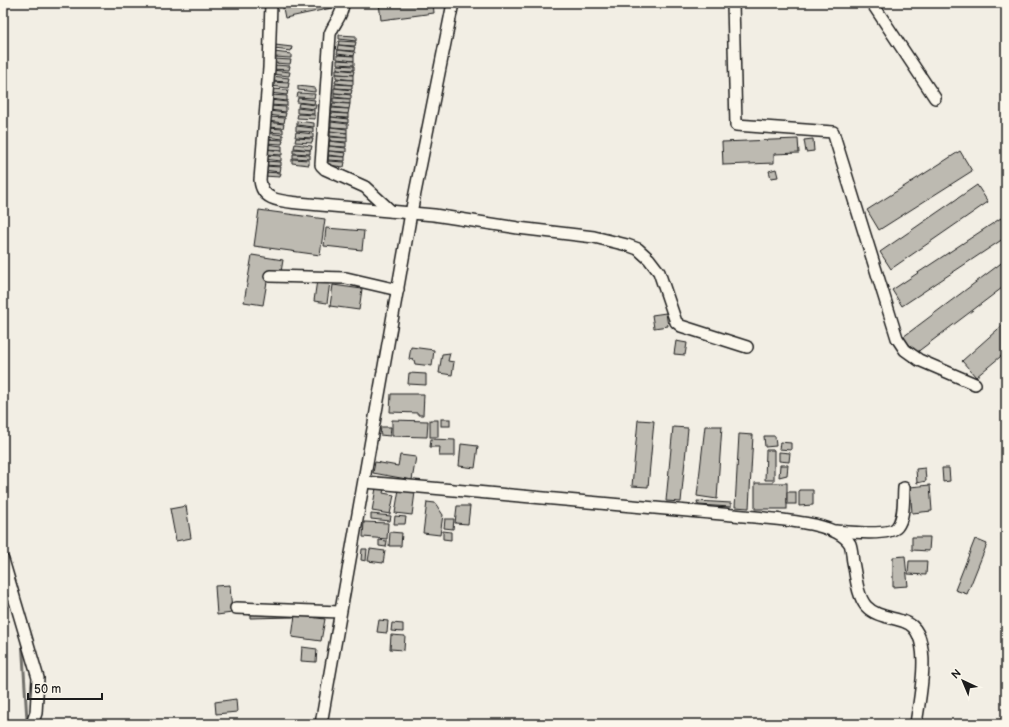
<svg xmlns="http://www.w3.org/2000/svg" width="1009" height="727" font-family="'Balsamiq Sans',sans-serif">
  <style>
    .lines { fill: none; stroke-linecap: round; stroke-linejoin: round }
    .stream { stroke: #716f6b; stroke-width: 3 }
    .building { fill: #bdbab1; stroke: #1c1c1c }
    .minor-casing { stroke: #1c1c1c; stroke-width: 14 }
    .minor { stroke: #fbf7ec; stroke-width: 11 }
  </style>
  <rect width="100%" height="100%" fill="#f2eee4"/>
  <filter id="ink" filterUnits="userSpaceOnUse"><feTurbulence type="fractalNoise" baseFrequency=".025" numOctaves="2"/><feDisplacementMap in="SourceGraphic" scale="8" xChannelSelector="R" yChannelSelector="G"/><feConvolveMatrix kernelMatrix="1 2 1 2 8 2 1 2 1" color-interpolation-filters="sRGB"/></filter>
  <g filter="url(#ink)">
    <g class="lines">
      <polyline class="stream" points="22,639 27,720 26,724"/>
    </g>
    <g class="building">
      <polygon points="282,3 341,3 341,6 285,18"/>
      <polygon points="379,3 433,3 434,13 381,20"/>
      <polygon points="339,35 356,36 356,41 339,39"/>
      <polygon points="339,41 356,42 355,46 338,45"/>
      <polygon points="275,45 292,47 291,51 274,49"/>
      <polygon points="338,45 355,47 354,51 337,50"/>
      <polygon points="338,50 355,52 354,56 337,54"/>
      <polygon points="274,52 291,54 291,58 274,57"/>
      <polygon points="337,55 354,56 354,61 337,59"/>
      <polygon points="274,59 291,60 290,64 273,63"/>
      <polygon points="337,60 354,61 354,65 337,64"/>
      <polygon points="273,65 290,66 289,70 272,69"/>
      <polygon points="337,65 354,66 354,70 337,69"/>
      <polygon points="336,69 354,71 353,75 336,74"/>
      <polygon points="272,70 290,72 289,76 272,74"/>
      <polygon points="336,74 353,75 353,80 336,78"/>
      <polygon points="272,76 289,78 288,82 271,81"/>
      <polygon points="336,79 353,80 353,85 335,83"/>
      <polygon points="271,82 289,83 288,88 271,86"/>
      <polygon points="335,84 352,85 352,89 335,88"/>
      <polygon points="298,86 315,88 315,92 298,90"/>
      <polygon points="334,88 352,90 351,94 334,93"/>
      <polygon points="271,89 288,90 287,95 270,93"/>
      <polygon points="298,93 315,94 314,98 297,97"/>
      <polygon points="334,93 351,95 351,99 334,97"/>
      <polygon points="270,95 287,96 287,101 270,99"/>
      <polygon points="298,98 315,100 314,104 297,102"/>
      <polygon points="333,98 350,99 350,104 333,102"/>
      <polygon points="270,100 287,102 287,106 269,105"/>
      <polygon points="299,103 316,105 315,109 298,107"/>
      <polygon points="333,103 350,104 349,109 332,107"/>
      <polygon points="269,106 286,107 286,112 269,110"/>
      <polygon points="297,108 314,110 314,114 297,113"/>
      <polygon points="332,108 349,109 348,114 331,112"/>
      <polygon points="269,111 286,113 285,117 268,115"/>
      <polygon points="331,113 348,114 348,118 331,117"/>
      <polygon points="298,114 315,115 315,119 297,118"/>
      <polygon points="268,117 285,118 284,123 267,121"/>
      <polygon points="331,117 348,119 348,123 331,121"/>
      <polygon points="297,121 314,123 314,127 297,125"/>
      <polygon points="267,122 284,124 283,128 266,127"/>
      <polygon points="331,122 348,124 348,128 331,127"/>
      <polygon points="296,126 313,128 313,132 296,131"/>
      <polygon points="330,127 347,129 347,133 330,131"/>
      <polygon points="266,128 283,129 283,133 266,132"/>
      <polygon points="296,132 313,134 313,138 295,137"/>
      <polygon points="330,132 347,133 347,138 330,136"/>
      <polygon points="266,133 283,135 283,139 266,137"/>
      <polygon points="330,137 347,138 347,142 330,141"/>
      <polygon points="296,138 313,139 312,143 295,142"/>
      <polygon points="265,139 283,140 282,144 265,143"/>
      <polygon points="798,139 799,153 774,154 774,163 723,165 722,142"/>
      <polygon points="813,139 814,151 806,152 804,140"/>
      <polygon points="329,141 346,143 346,147 329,146"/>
      <polygon points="265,144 282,146 282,150 265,149"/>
      <polygon points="295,144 312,146 311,150 294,148"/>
      <polygon points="329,146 346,148 346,152 328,151"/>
      <polygon points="265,149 282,151 282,155 265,154"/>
      <polygon points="293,149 310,150 310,154 293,153"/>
      <polygon points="329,151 346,153 345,157 328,155"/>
      <polygon points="960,151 972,171 879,230 867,210"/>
      <polygon points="293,154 310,155 310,159 293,158"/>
      <polygon points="264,155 281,156 281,161 264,159"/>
      <polygon points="328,156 345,157 345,161 328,160"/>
      <polygon points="292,159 309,160 309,165 292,163"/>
      <polygon points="264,161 281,162 281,166 263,165"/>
      <polygon points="328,161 345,162 344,167 327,165"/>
      <polygon points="264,166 281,167 280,172 263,170"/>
      <polygon points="776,169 778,177 771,178 769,171"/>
      <polygon points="263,172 281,173 280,177 263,176"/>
      <polygon points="977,185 988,202 891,269 880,252"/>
      <polygon points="259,210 325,219 320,255 254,246"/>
      <polygon points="1001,218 1006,226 1006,237 902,306 892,290"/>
      <polygon points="326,228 364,231 362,250 324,246"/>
      <polygon points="252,255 283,260 281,272 269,270 263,305 244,302"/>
      <polygon points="1004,261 1006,264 1006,285 916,353 903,337"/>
      <polygon points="317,280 330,282 327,303 314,301"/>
      <polygon points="333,285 362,289 359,310 330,306"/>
      <polygon points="666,313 668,326 654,328 652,315"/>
      <polygon points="1006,322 1006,352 976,377 962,361"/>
      <polygon points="676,341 687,343 685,355 674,354"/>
      <polygon points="411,347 434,350 432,366 415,364 414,360 409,359"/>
      <polygon points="450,353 448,361 454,362 452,375 439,373 442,354"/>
      <polygon points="409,373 426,374 426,385 408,384"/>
      <polygon points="391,394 424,394 423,415 418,415 418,413 390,412"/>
      <rect x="441" y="419" width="9" height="7"/>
      <polygon points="392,420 428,421 427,437 392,436"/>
      <rect x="430" y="420" width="8" height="17"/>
      <polygon points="638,420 654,421 648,487 632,486"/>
      <polygon points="705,426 722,426 717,499 697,496"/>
      <polygon points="381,427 391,427 390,436 380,435"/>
      <polygon points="673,427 688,428 681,502 666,501"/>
      <polygon points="739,434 753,435 749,508 735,507"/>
      <polygon points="764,436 775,436 776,446 765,447"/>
      <polygon points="431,439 455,440 455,456 439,456 440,447 430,447"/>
      <polygon points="780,442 791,443 791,450 779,449"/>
      <polygon points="461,444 478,446 475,468 459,466"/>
      <polygon points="766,450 774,450 774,480 765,480"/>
      <polygon points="779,452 790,453 789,462 779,461"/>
      <polygon points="400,455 416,457 412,480 373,473 375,462 398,466"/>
      <polygon points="780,465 788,465 787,475 779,477"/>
      <polygon points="925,468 926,481 917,483 916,469"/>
      <polygon points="942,468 949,468 950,481 943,482"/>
      <rect x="755" y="483" width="32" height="26"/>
      <polygon points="930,485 932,511 912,513 910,487"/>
      <polygon points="376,488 384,489 383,493 394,495 390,514 372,511"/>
      <polygon points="399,489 415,492 412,515 395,513"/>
      <polygon points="799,490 813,490 813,505 799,506"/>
      <rect x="787" y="492" width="9" height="12"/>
      <polygon points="697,501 731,503 731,507 698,505"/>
      <polygon points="427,502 435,503 443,515 440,535 423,533"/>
      <polygon points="186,506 191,538 176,541 170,509"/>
      <polygon points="457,506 470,506 468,524 455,523"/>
      <polygon points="371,514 391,516 390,521 371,519"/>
      <polygon points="395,516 406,517 405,524 394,524"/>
      <polygon points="445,519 454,519 453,529 444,528"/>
      <polygon points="364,522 388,523 387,539 363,537"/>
      <polygon points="443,531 451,532 451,540 443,539"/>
      <polygon points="390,532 402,533 401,546 389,546"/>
      <polygon points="912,537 930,537 929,551 912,550"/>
      <polygon points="975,539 987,544 967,594 955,590"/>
      <polygon points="379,540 387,541 386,547 379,546"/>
      <polygon points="362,549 367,549 366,561 361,560"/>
      <polygon points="370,549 385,551 383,563 368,561"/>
      <polygon points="905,556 908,586 893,587 893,557"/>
      <polygon points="909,561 927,561 926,575 908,574"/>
      <polygon points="230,585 232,613 217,615 215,586"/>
      <polygon points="293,611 293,617 250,618 250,613"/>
      <polygon points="295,615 325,619 321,641 292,637"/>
      <polygon points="379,620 388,621 387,633 377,632"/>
      <polygon points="392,623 403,624 403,632 391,631"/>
      <polygon points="391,635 405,636 404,650 390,649"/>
      <polygon points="302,647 317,649 316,662 301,661"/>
      <polygon points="236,699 237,712 216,714 215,702"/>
    </g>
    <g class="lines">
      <g class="minor-casing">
        <g id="minor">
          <path d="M271,3L269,68L260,180C262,201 281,201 298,203L434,215L518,228L594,237L627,245L638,249L649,259L659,272L676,322L681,326L747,347"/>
          <path d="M343,3C343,15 334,23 330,34L321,165L325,169L365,187L391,211"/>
          <polyline points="733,3 736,125 833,132 897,338 905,350 919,360 975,384"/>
          <polyline points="872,3 935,98"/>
          <polyline points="270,276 346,278 398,290"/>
          <path d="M365,482L755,517C779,520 837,522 850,544C852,549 852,557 853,562C856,576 857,595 866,606C876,617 892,617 905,622C935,632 919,700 916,724"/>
          <path d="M836,531C848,532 890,536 897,527C905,517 903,499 904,488"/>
          <polyline points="3,560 38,678 36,713 32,724"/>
          <polyline points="236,608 340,612"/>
          <polyline points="321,724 411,213 453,3"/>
        </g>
      </g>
      <use href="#minor" class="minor"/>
    </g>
  </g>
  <rect width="1009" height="727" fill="none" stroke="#fbf7ec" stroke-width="16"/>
  <rect x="8" y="8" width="993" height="711" fill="none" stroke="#1c1c1c" stroke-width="1.5" filter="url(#ink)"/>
  <g transform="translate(963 681) rotate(316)" stroke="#fbf7ec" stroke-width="3" paint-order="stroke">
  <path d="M0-3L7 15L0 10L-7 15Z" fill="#1c1c1c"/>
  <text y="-6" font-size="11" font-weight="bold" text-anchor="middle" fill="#1c1c1c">N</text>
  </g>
  <path d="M28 693v6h74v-6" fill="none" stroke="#1c1c1c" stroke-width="2"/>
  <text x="34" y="693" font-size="12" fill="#1c1c1c" stroke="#fbf7ec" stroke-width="3" paint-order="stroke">50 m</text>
</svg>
